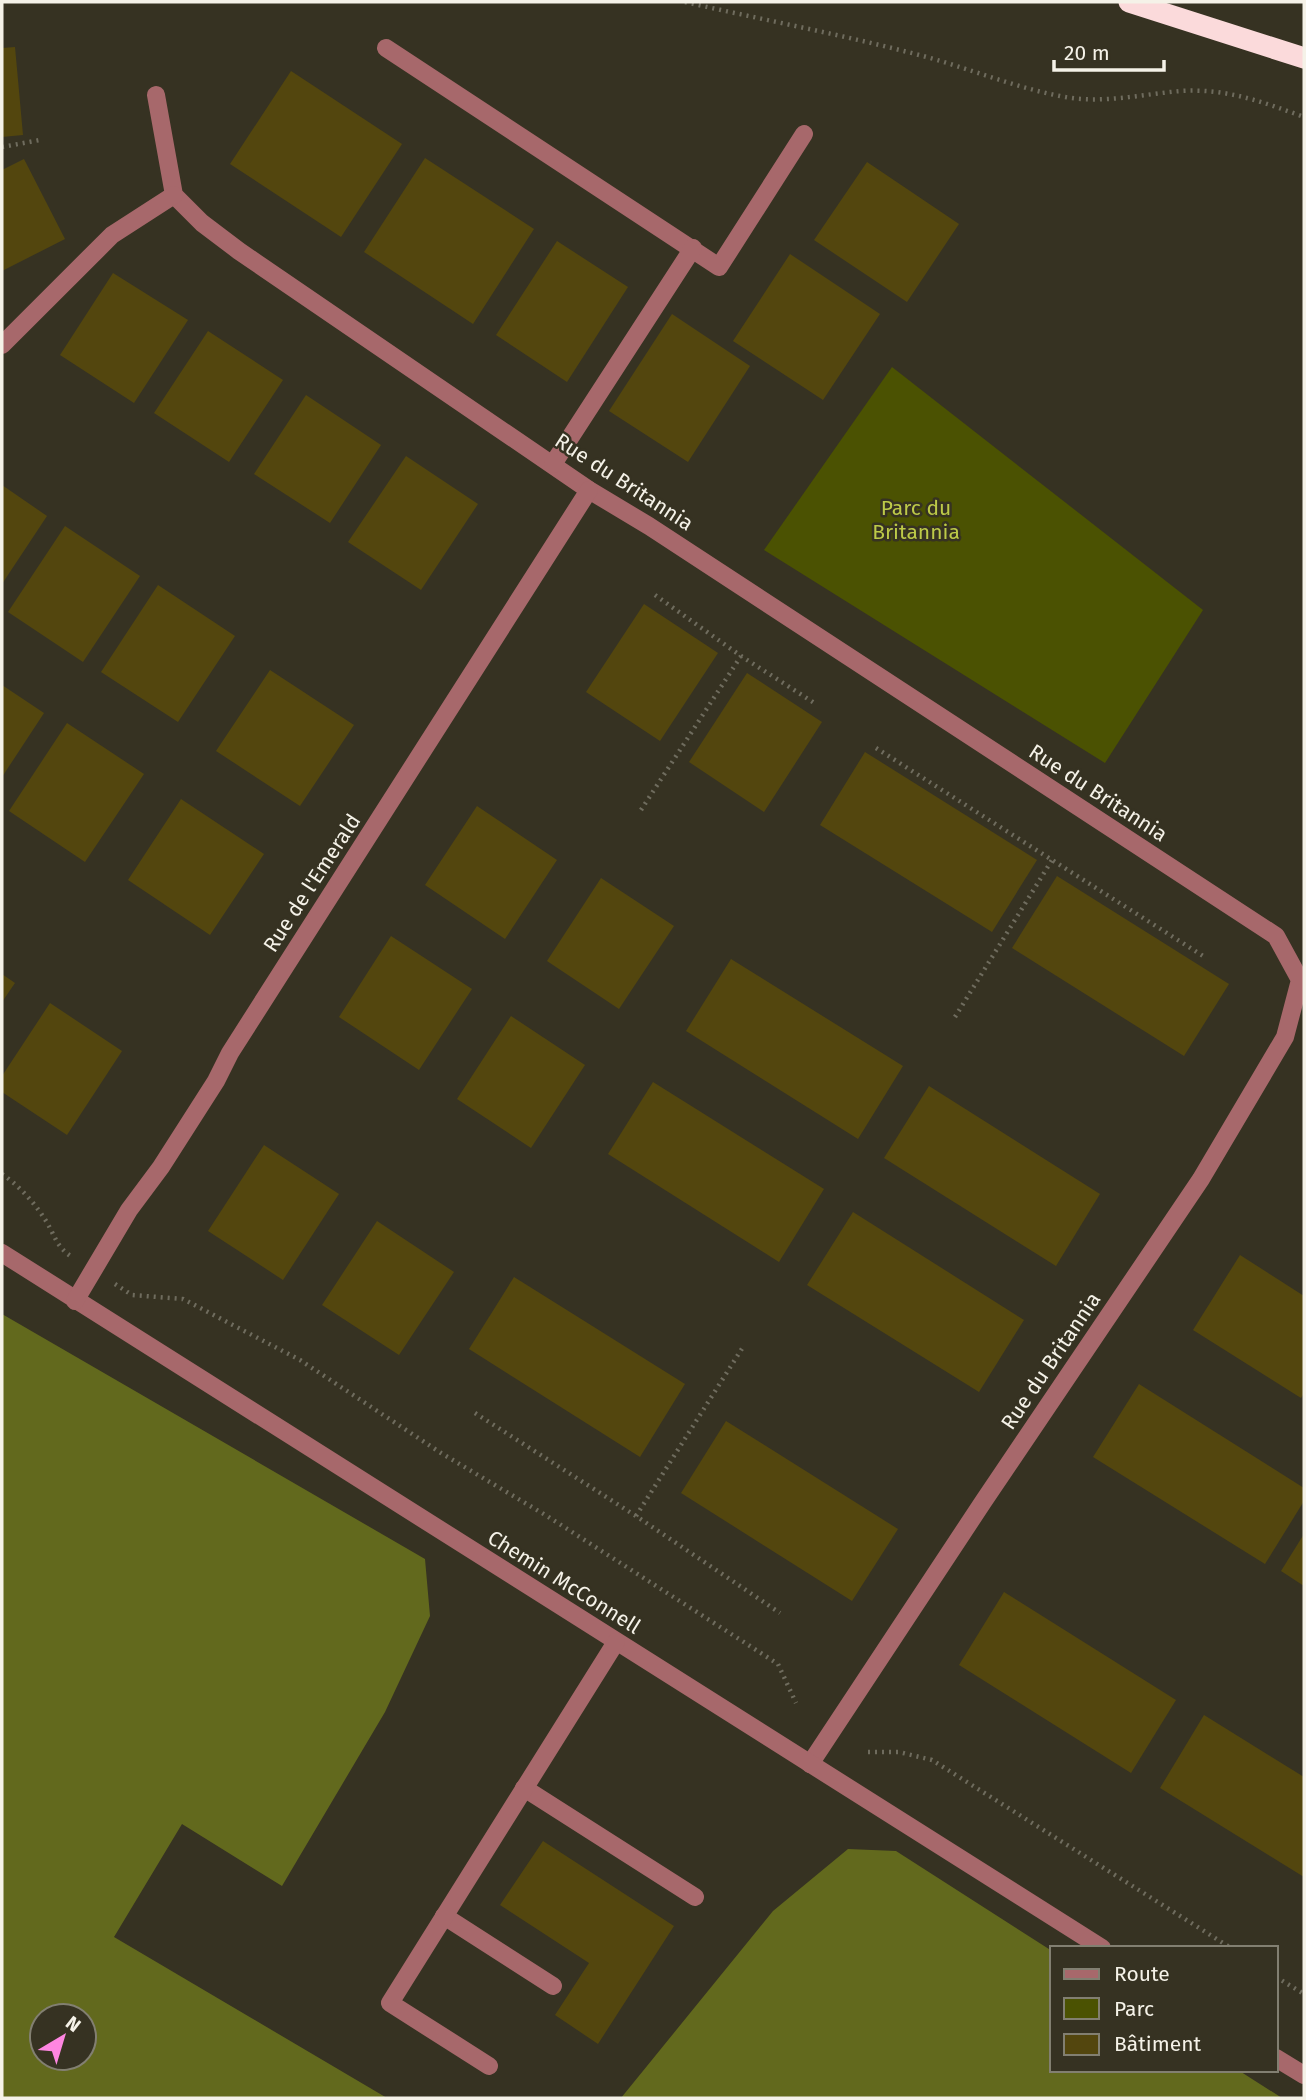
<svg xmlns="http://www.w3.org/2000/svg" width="1306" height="2100" font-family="'Fira Sans',sans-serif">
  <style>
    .green { fill: #4b5202 }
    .forest { fill: #62691d; fill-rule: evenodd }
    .building { fill: #53460e }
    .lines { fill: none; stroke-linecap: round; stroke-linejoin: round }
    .path { stroke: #6f6c5e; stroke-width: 4.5; stroke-dasharray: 2 5; stroke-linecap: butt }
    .minor { stroke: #a7686b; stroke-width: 18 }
    .highway { stroke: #fbdadb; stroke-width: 21 }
    .labels { text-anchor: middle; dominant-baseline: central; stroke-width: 5; stroke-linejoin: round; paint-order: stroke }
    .street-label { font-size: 21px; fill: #f5f2e8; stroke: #363222 }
    .park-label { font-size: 21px; fill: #bdca48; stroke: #363222 }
  </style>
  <rect width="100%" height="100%" fill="#363222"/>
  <polygon class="green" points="892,367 1203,610 1105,763 764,550"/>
  <g class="forest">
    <path d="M2,1314L425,1559L430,1616L385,1712L282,1886L182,1824L114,1937L387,2098H2ZM42,2016H84V2058H42Z"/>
    <polygon points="848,1849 896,1851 1052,1951 1052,2070 1238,2070 1282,2098 621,2098 773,1911"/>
  </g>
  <g class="building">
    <polygon points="15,47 23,135 2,137 2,48"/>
    <polygon points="291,71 402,144 341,237 230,164"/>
    <polygon points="425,158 534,229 473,324 364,252"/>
    <polygon points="24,159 65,239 2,271 2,170"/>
    <polygon points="867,162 959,224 907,302 814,240"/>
    <polygon points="557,241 628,287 567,382 496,335"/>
    <polygon points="790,254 880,314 823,400 733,341"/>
    <polygon points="113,273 188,320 134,403 60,355"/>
    <polygon points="672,314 750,366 688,462 609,411"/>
    <polygon points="208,331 283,380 229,462 154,413"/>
    <polygon points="306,395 381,445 330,523 254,474"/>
    <polygon points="406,456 478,504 421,590 348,542"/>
    <polygon points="2,485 47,516 2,584"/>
    <polygon points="65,526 140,576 83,662 8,612"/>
    <polygon points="158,585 235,636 178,722 101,672"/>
    <polygon points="644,604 718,653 660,741 586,692"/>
    <polygon points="270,670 354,725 300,806 216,751"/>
    <polygon points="747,673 822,722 764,812 689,762"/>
    <polygon points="2,685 44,713 2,777"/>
    <polygon points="67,723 144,774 85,862 9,811"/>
    <polygon points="865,752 1037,860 992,932 820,825"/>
    <polygon points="181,799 264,854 210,935 128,880"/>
    <polygon points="477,806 557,860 505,939 425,885"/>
    <polygon points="1057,876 1229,984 1184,1056 1012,948"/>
    <polygon points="601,878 674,926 619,1009 547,961"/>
    <polygon points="391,936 472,989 419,1070 339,1017"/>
    <polygon points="731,959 903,1066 858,1139 686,1031"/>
    <polygon points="2,974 15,983 2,1002"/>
    <polygon points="50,1003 122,1051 67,1135 2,1092 2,1076"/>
    <polygon points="511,1016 585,1065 531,1148 457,1099"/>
    <polygon points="653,1082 824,1189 779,1262 608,1154"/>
    <polygon points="929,1086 1100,1194 1056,1266 884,1158"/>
    <polygon points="264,1145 339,1194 283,1280 208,1231"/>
    <polygon points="853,1212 1024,1320 979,1392 807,1285"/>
    <polygon points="377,1221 454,1272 399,1355 322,1305"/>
    <polygon points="1240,1255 1304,1296 1304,1393 1301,1398 1193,1330"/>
    <polygon points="514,1277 685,1384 640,1457 469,1349"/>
    <polygon points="1139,1384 1304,1488 1304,1501 1265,1564 1093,1457"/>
    <polygon points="726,1421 898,1529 852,1601 681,1493"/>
    <polygon points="1304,1534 1304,1586 1281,1571"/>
    <polygon points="1004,1592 1176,1700 1131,1773 959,1665"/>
    <polygon points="1204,1715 1304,1777 1304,1877 1160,1788"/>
    <polygon points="543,1841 674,1926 598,2044 555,2015 589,1963 500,1905"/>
  </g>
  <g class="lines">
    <g class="path">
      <path d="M685,2C764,20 844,35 923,56C971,69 1016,88 1065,97C1103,104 1143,94 1181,91C1226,88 1263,102 1304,117"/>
      <polyline points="2,147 40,140"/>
      <polyline points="655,595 741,656 816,704"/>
      <polyline points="876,748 1203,956"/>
      <polyline points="641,810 741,656"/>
      <polyline points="955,1017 1052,860"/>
      <path d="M2,1174C17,1184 34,1202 44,1218C55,1234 55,1246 72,1257"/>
      <polyline points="115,1284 132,1295 183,1299 300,1360 441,1453 547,1516 778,1664 796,1703"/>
      <polyline points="475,1413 636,1516 780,1613"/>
      <polyline points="636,1516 743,1347"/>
      <polyline points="868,1752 899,1752 932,1760 1231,1948"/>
      <polyline points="1276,1977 1304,1994"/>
    </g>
    <g class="minor">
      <polyline points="386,48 719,267 804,134"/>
      <polyline points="156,95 174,195 202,223 239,251 589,490 649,526 1276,936 1300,980 1285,1037 1201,1179 983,1502 810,1764"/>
      <polyline points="2,345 112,235 174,195"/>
      <polyline points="553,464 693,248"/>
      <polyline points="2,1253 1102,1948"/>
      <polyline points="75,1301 129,1210 161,1167 216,1081 230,1053 589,490"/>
      <polyline points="524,1788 695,1897"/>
      <polyline points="444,1916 553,1986"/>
      <polyline points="1276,2058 1304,2075"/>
      <polyline points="489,2066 390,2003 616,1642"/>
    </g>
    <polyline class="highway" points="1129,2 1304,58"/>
  </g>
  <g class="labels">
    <g class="street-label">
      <text transform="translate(624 482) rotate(33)">Rue du Britannia</text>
      <text transform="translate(1098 793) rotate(33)">Rue du Britannia</text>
      <text transform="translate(312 883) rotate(-57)">Rue de l'Emerald</text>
      <text transform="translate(1051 1361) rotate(-56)">Rue du Britannia</text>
      <text transform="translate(564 1582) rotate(32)">Chemin McConnell</text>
    </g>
    <g class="park-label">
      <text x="916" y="508">Parc du<tspan x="916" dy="24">Britannia</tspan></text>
    </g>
  </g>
  <rect width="1306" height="2100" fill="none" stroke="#f5f2e8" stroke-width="7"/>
  <rect x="1050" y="1946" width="228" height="126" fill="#363222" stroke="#827f71" stroke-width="2"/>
  <rect x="1064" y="1969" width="35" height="10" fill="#a7686b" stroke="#827f71" stroke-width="2"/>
  <text x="1114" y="1981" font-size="21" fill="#f5f2e8">Route</text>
  <rect x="1064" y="1998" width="35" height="21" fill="#4b5202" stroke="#827f71" stroke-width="2"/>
  <text x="1114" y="2016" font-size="21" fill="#f5f2e8">Parc</text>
  <rect x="1064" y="2034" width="35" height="21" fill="#53460e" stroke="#827f71" stroke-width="2"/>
  <text x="1114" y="2051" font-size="21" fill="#f5f2e8">Bâtiment</text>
  <g transform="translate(63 2037) rotate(38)"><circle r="33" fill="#363222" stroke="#827f71" stroke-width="2"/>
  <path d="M0-5L12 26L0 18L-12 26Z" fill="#fe86e1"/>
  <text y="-10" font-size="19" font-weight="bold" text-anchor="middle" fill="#f5f2e8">N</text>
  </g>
  <path d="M1054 60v10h110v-10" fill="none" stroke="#f5f2e8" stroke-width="3.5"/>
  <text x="1064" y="60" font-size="21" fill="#f5f2e8" stroke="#363222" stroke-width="5" paint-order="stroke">20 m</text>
</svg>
